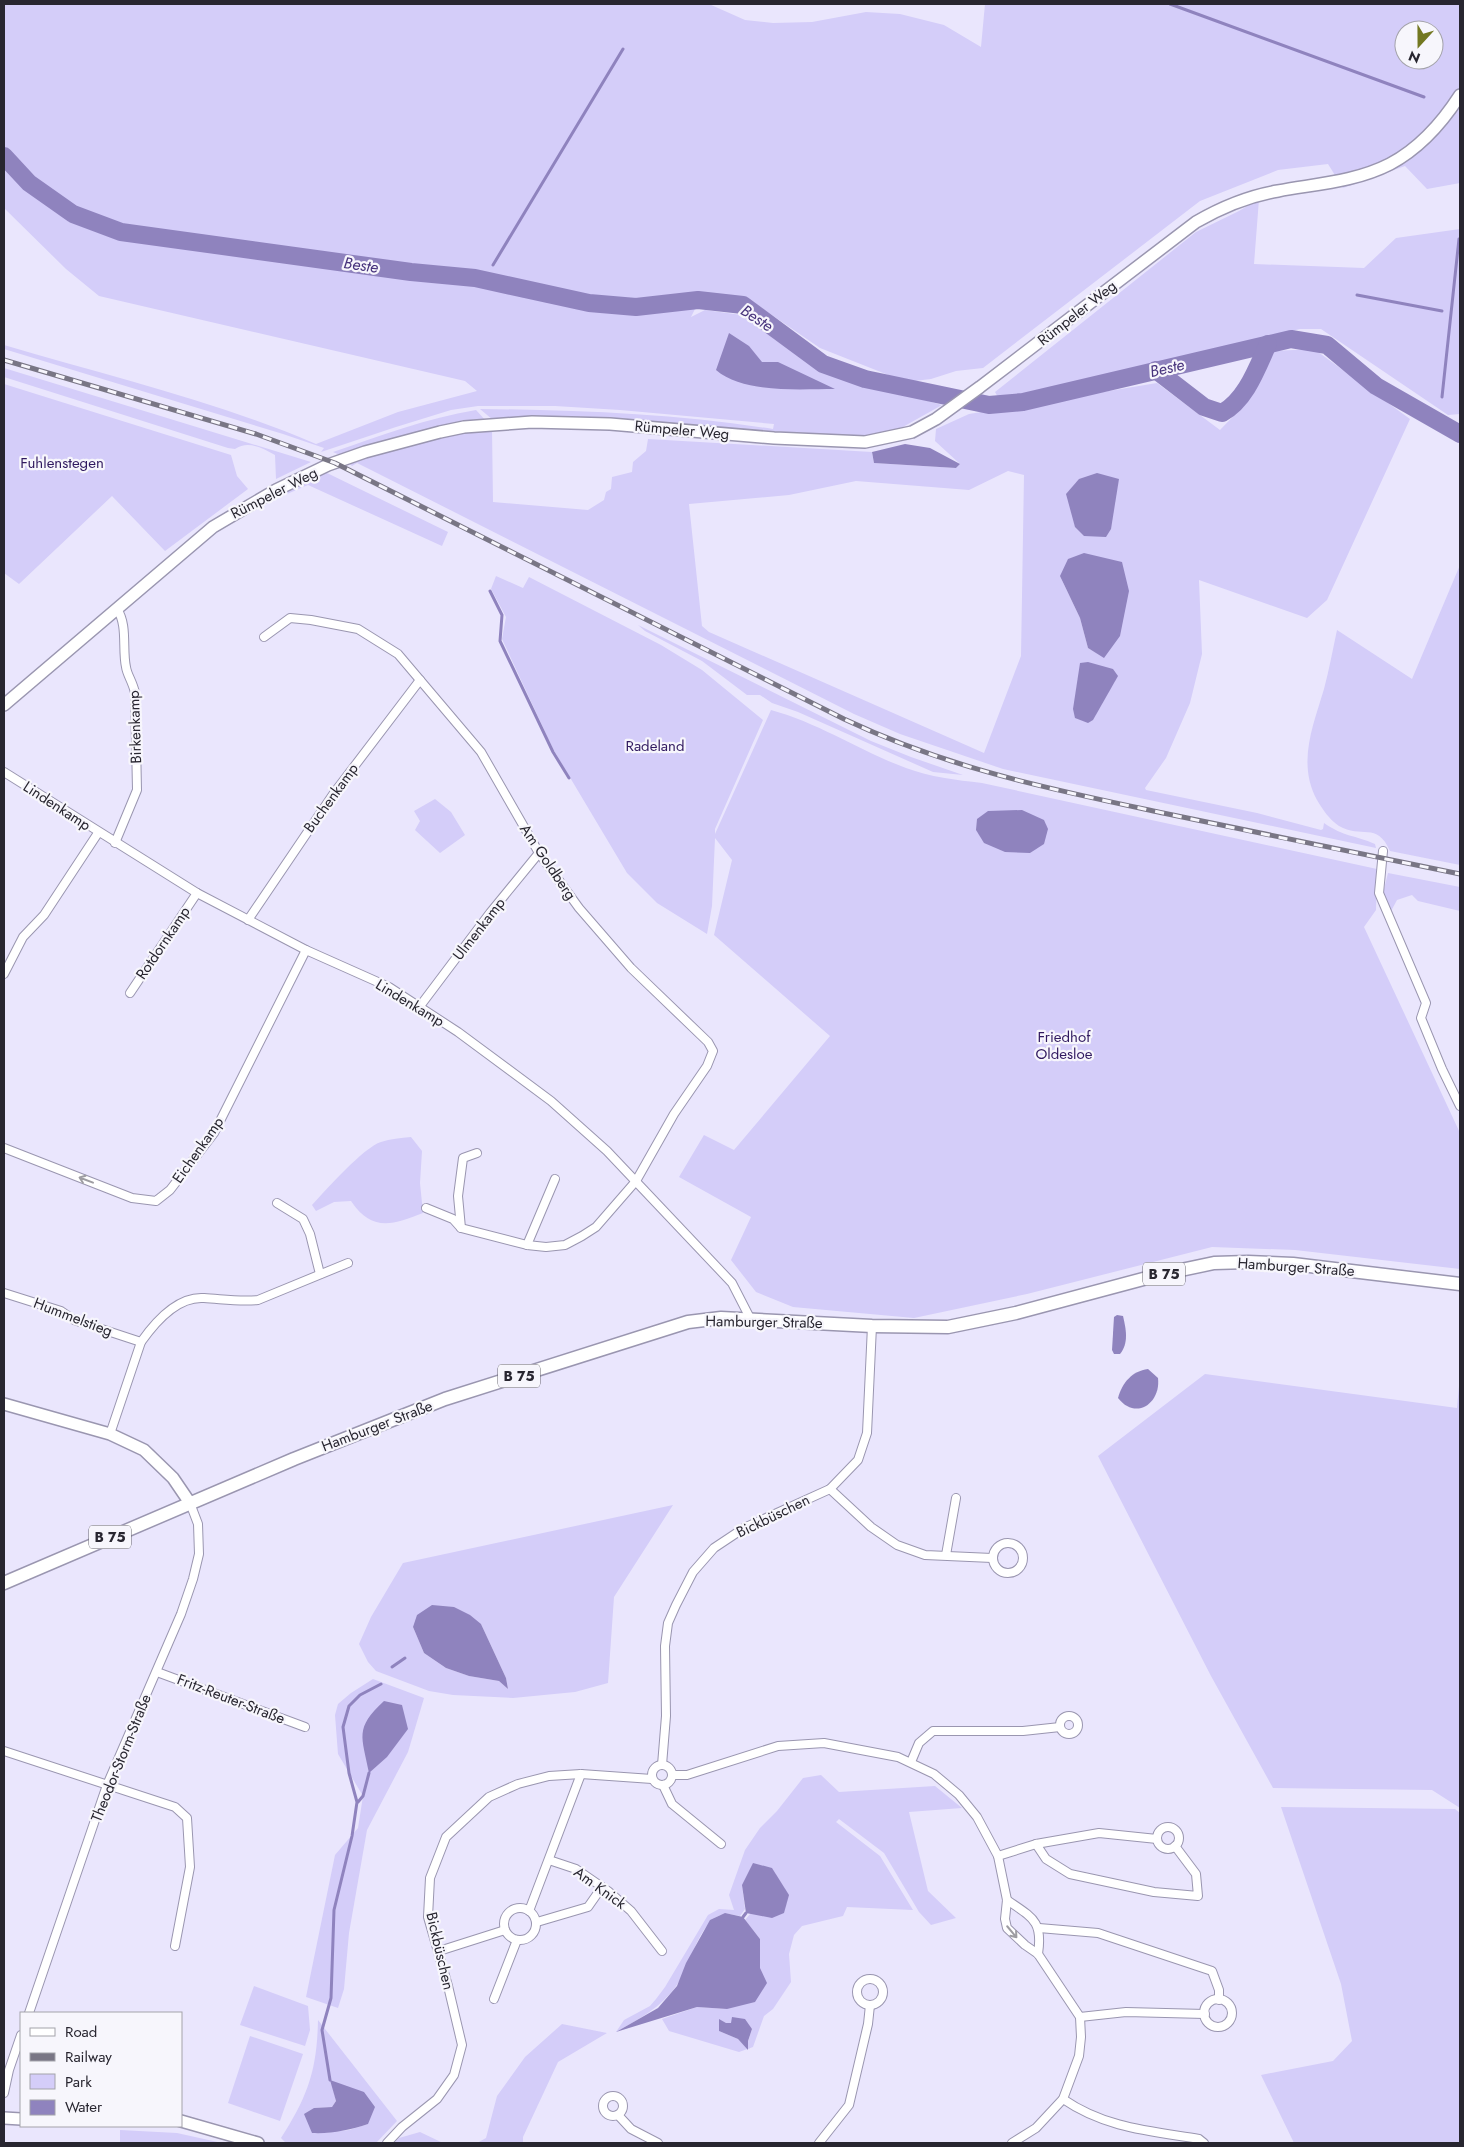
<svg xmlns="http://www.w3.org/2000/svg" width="1464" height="2147" font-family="Jost,sans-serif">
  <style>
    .green { fill: #d4cdf9; fill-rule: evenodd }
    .water { fill: #8f83be }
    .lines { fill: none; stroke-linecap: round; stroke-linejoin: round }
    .stream { stroke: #8f83be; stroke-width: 3 }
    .river { stroke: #8f83be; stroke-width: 18 }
    .street-casing { stroke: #9a96b0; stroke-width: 10 }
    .secondary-casing { stroke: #9a96b0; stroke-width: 14 }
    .primary-casing { stroke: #9a96b0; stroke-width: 15 }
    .street { stroke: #fff; stroke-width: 8 }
    .secondary { stroke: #fff; stroke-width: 11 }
    .primary { stroke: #fff; stroke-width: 12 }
    .rail-casing { stroke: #797685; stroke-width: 5 }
    .rail { stroke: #f7f6fc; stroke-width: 3; stroke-dasharray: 9; stroke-linecap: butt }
    .oneway { stroke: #9e9da2 }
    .labels { text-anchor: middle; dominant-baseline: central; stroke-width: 4.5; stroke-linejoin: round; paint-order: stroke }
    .shield { fill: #f7f6fc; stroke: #66646d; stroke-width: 1 }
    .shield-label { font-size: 14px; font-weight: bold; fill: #282630 }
    .street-label { font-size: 15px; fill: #282630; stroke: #f7f6fc }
    .park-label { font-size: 15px; fill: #311a60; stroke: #f7f6fc }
    .water-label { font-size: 16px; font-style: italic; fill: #48347d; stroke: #f7f6fc }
  </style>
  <rect width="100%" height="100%" fill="#eae6fd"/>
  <g class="green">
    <path d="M4,4H709L745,20L773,23L812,22L866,12L900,14L944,25L981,47L985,4H1460V183L1427,189L1405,166L1343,188L1328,164L1278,170L1200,201L983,368L956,371L931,379L906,382L820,348L753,302L703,293L691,317L705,310L749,316L774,339L821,371L942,405L901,428L868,437L493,420L480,409C578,410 676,414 773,429L774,424L620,410L555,406H478L451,410L396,427L321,452L324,448L283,434L4,349V345C109,376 215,401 316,444L398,412L477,391L465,381L99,296L66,269L4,208ZM1404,30H1434V60H1404Z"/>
    <polygon points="1259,199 1254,264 1364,268 1396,238 1460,229 1460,414 1448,415 1321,329 1300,329 999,399 995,392 1196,232 1239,211"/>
    <path d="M1314,349L1410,419L1327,600L1307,618L1199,580L1202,654L1190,703L1166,758L1145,788L1146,790L1257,813L1321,830L1323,829L1324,823C1344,837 1355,835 1375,844L1376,848L1003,769L900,734L854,714L373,471L357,463L352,466L349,463L434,438L492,429L493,502L588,510L604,500L606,492L611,489L612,477L632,472L633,462L646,451L648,439L872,452L874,463L956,468L960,464L935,441L936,429L969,414L1157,383L1220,430L1247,402L1273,351ZM1008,471L1024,475L1021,656L984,753L709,632L702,626L689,504L789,495L856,481L969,490ZM1060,576L1104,657L1088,648L1080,618Z"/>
    <path d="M4,368L311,462L276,479L275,455C262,448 248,440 235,449L228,448L4,377Z"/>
    <polygon points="4,384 231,455 237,476 248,489 165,551 112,496 19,584 4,573"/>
    <path d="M476,410L486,421L342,456L333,452C380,436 427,418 476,410Z"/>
    <polygon points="322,473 327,473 448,532 442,546 308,485 280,497 279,495"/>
    <path d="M1460,565V865L1390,851C1377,821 1361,839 1339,826C1329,819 1323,810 1317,800C1297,763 1313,726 1324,689C1329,670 1333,649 1337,630L1412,679Z"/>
    <path d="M496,576L523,588L529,577L661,645L702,670L763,720L715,829V834L771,710C819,723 860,751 906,768C930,777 956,780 982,783L1377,869L1376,910L1364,927L1460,1133V1269L1295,1250L1212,1247L1027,1294L914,1318L793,1307L756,1292L731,1260L751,1217L679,1177L704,1135L734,1150L830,1036L714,935L732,860L715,838L712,906L707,934L657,903L627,873L553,749L502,639L506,617L491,589Z"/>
    <polygon points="638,625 871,741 911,757 963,775 933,772 798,712 772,703 760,695 747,695 702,661 645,631"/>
    <polygon points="435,799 451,812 465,835 440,853 415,830 420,821 414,811"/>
    <polygon points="1388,873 1460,887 1460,911 1418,901 1412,895 1397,900 1390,913 1383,893"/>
    <path d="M411,1137L422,1151L420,1183L423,1213C392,1225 372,1232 351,1201L334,1202L316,1211L312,1205C326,1190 364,1147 381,1142C390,1139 401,1138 411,1137Z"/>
    <polygon points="1205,1374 1457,1408 1460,1375 1460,1808 1432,1790 1273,1788 1211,1676 1098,1456"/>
    <path d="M673,1505L614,1597L608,1683L575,1692L513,1698L453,1695L429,1691L376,1671L368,1662L359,1644L371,1617L403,1563ZM481,1624L506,1678L508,1689L499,1681L469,1676L446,1668L424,1653L413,1627Z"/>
    <polygon points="373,1679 424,1698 408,1752 367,1830 349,1933 344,1989 338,2008 306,1997 335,1855 358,1828 363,1796 338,1754 335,1715 338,1704 351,1693"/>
    <path d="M821,1775L839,1792L935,1786L962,1808L909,1812L928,1891L956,1918L931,1925L919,1912L884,1853L839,1819L836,1822L880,1856L913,1910L847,1907L843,1916L802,1926L794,1935L789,1954L791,1982L773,2009L764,2016L753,2047L739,2052L669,2031L662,2019L697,2007L727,2009L760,1968V1939L745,1920L750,1914L742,1885L745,1909L740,1916C735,1916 729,1913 725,1914C698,1918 690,1970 674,1989C656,2011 640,2018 616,2032L624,2020L650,2006L656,1999L665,1987L708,1915L719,1909L734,1910L729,1895L745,1850L760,1828L777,1811L803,1778ZM732,2018L752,2029L748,2041V2049L738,2039L719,2031V2020L726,2023H732Z"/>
    <polygon points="1281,1807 1455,1809 1460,1813 1460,2143 1294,2143 1261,2075 1333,2061 1352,2041 1341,1984"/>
    <polygon points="254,1986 308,2006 310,2030 305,2046 240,2025"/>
    <path d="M318,2020L397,2121L376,2143H286L281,2138C308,2096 317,2070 318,2020ZM331,2080L368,2124L349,2130L322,2133L314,2108L332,2107L336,2101Z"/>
    <polygon points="562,2024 607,2033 558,2062 523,2137 523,2143 477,2143 486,2138 497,2096 525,2057"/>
    <polygon points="250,2036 303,2054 280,2121 228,2103"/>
    <polygon points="120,2130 177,2133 222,2143 120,2143"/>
    <polygon points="420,2132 443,2143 394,2143 399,2138"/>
  </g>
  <g class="water">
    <path d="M729,333L749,346L762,362H778L835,389C800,389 744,394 716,370Z"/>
    <polygon points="905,444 930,448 960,464 956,468 874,463 872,452"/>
    <polygon points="1097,473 1119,479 1111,529 1106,537 1084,536 1075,527 1066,494 1079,479"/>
    <polygon points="1084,553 1122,562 1129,591 1120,636 1104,658 1088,648 1080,618 1060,576 1068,559"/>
    <polygon points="1088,662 1113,669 1118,676 1093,720 1088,723 1075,718 1073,709 1080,663"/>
    <polygon points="1022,810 1044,820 1048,829 1044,844 1030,853 1005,852 984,843 976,830 977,819 988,811"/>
    <path d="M1117,1315L1123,1316C1126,1329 1129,1343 1120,1354H1114L1112,1350L1114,1317Z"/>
    <path d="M1148,1369L1158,1378C1161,1403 1136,1421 1118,1398C1122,1383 1132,1371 1148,1369Z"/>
    <polygon points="432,1605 454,1607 470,1615 481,1624 506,1678 508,1689 499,1681 469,1676 446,1668 424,1653 413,1627 417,1615"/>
    <path d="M384,1701L402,1705L408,1729L387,1757L369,1773C362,1736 354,1729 384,1701Z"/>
    <polygon points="753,1863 772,1868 789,1895 784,1913 772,1918 746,1913 742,1885"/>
    <polygon points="725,1913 743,1917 760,1939 760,1968 767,1983 755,2002 727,2009 697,2007 616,2032 658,2008 677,1986 686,1963 710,1920"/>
    <polygon points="732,2017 745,2019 752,2029 748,2041 748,2050 738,2039 719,2031 719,2019 726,2023 731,2023"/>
    <path d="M330,2080L364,2092L375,2107L368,2124C350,2130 331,2134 312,2133L304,2114L314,2108L332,2107L336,2101Z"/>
  </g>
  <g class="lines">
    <g class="stream">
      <polyline points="1170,4 1424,97"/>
      <polyline points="493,265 623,49"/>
      <polyline points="1357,295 1442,311"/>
      <polyline points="1442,397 1459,239"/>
      <polyline points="490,591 502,615 500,641 553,752 569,778"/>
      <polyline points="392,1667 405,1658"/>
      <polyline points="358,1802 363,1796 369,1773"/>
      <polyline points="743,1917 746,1913"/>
      <polyline points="330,2080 322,2030 331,1998 334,1910 352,1836 357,1802 349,1773 343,1727 349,1706 360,1695 381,1684"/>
    </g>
    <g class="river">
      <polyline points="4,156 29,183 73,214 121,232 411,272 475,278 589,303 636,307 698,300 743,305 823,364 865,379 989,405 1023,402 1291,339 1327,345 1376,386 1460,434"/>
      <path d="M1156,370L1204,407L1222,413C1246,400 1257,368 1268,344"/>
    </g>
    <g class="street-casing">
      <g id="street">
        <polyline points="264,637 290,618 311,620 358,629 398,654 481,752 539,853 579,908 631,968 708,1042 713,1051 707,1066 674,1114 636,1181 596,1227 582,1236 565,1245 546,1247 527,1245 461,1228 453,1219 426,1208"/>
        <polyline points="4,772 197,893 306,950 389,987 458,1032 551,1101 607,1151 732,1283 750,1318"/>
        <path d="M115,843L137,790L135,693C133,682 127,675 126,667C122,649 128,625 117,609"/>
        <polyline points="1383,851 1379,893 1426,1003 1421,1018 1442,1069 1460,1106"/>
        <polyline points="248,920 334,793 420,680"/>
        <polyline points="4,974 23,937 44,915 98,833"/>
        <polyline points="130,993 197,893"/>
        <polyline points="420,1006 490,913 539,853"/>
        <polyline points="4,1148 132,1198 156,1201 170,1190 214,1133 306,950"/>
        <polyline points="277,1203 303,1219 310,1234 320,1274"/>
        <polyline points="461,1228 458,1196 463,1158 477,1153"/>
        <polyline points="527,1245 555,1179"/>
        <polyline points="4,1293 61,1311 74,1320 141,1342"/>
        <path d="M110,1434L141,1342C155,1322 177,1296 204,1298C222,1299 240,1302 258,1300L348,1263"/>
        <polyline points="830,1489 871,1527 897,1545 925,1555 992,1558"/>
        <circle cx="1008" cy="1558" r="15"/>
        <polyline points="946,1555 956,1498"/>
        <polyline points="157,1672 305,1727"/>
        <circle cx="1069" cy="1725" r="9"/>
        <polyline points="4,1751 175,1807 187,1818 190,1867 175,1946"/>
        <polyline points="911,1762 919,1743 933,1731 1023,1731 1060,1727"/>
        <circle cx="662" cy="1775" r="10"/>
        <polyline points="662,1765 666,1716 665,1646 668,1623 676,1605 693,1572 714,1548 744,1528 830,1489 858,1460 867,1433 872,1326"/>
        <polyline points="672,1775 687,1775 778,1746 824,1743 898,1757 934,1774 959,1795 977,1817 998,1856 1007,1900 1005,1919 1007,1928 1025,1945 1038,1954 1080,2017 1081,2037 1079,2056 1063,2099 1036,2128 1012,2143"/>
        <polyline points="663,1785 672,1804 721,1844"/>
        <circle cx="1168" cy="1838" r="11"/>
        <polyline points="1036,1844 1046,1859 1070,1874 1154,1892 1198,1896 1196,1874 1175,1846"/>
        <polyline points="998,1856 1036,1844 1099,1833 1157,1839"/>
        <polyline points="549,1860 576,1869 608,1891 631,1911 662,1951"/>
        <path d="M1007,1900C1033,1918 1043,1921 1038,1954"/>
        <circle cx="520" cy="1924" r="16"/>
        <polyline points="529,1911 581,1774"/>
        <polyline points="537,1922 588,1907 602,1887"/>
        <polyline points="1039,1928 1098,1933 1212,1971 1219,1990 1219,2000"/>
        <polyline points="439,1951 505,1930"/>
        <circle cx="870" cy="1992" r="13"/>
        <polyline points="494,1999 517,1940"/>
        <circle cx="1218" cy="2013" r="14"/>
        <polyline points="29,2013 107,1785 181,1614 193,1579 199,1554 198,1524 190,1503"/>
        <polyline points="1080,2017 1126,2012 1205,2014"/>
        <polyline points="4,2093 9,2070 21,2035"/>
        <circle cx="613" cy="2106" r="10"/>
        <path d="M1063,2099C1105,2128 1150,2131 1199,2139L1204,2143"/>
        <polyline points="618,2115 631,2129 658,2143"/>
        <polyline points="387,2143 402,2127 437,2099 454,2075 462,2045 448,1986 428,1917 430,1878 446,1837 489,1797 518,1784 549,1776 581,1774 652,1779"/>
        <polyline points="819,2143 849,2105 868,2024 870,2005"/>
      </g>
    </g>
    <g class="secondary-casing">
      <g id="secondary">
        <path d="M4,705L213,527L276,490L328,465L365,452L440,432L464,427L532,422L610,424L774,438L865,442L912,432L936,419L980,387L1196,222C1222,207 1248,196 1278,191C1315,184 1355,182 1390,164C1420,148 1442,123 1460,95"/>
        <polyline points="4,1404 110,1434 144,1450 173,1478 190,1503"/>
        <polyline points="4,2118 21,2119"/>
        <polyline points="181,2121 258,2143"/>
      </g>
    </g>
    <g class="primary-casing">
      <polyline id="primary" points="4,1583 294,1459 445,1399 688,1322 721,1318 872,1326 948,1327 1016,1313 1162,1274 1214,1263 1248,1262 1293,1264 1460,1284"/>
    </g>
    <use href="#street" class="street"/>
    <use href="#secondary" class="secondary"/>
    <use href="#primary" class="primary"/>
    <g class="rail-casing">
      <path id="rail" d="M4,360L256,434L335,463L844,719C950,769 1050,789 1163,813C1262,834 1361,854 1460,874"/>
    </g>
    <use href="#rail" class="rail"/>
  </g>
  <defs><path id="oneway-shaft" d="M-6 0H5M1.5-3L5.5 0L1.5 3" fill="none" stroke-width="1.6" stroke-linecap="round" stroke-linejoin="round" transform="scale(1.25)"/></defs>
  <g class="oneway">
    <use href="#oneway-shaft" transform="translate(86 1180) rotate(-159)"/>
    <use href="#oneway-shaft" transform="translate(1012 1932) rotate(50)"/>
  </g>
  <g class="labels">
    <g class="shield">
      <rect x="1143" y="1262.5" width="42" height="23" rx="4"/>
      <rect x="498" y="1364.5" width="42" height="23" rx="4"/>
      <rect x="89" y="1525.5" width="42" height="23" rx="4"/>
    </g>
    <g class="shield-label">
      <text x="1164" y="1274">B 75</text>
      <text x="519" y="1376">B 75</text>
      <text x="110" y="1537">B 75</text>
    </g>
    <g class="street-label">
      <text transform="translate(1077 313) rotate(-38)">Rümpeler Weg</text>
      <text transform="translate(682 430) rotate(5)">Rümpeler Weg</text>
      <text transform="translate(274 493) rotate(-27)">Rümpeler Weg</text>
      <text transform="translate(135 727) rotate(-92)">Birkenkamp</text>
      <text transform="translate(331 798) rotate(-54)">Buchenkamp</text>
      <text transform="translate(57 806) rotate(33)">Lindenkamp</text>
      <text transform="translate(548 862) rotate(56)">Am Goldberg</text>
      <text transform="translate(479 929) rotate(-52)">Ulmenkamp</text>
      <text transform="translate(163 943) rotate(-56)">Rotdornkamp</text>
      <text transform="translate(410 1003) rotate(31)">Lindenkamp</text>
      <text transform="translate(198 1150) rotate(-55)">Eichenkamp</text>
      <text transform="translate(1296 1267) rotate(4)">Hamburger Straße</text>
      <text transform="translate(73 1317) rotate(21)">Hummelstieg</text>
      <text transform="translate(764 1322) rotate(1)">Hamburger Straße</text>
      <text transform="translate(377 1426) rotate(-21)">Hamburger Straße</text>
      <text transform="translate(773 1516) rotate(-26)">Bickbüschen</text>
      <text transform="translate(231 1699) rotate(21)">Fritz-Reuter-Straße</text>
      <text transform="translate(121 1758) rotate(-68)">Theodor-Storm-Straße</text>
      <text transform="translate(600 1888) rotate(36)">Am Knick</text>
      <text transform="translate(440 1951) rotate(77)">Bickbüschen</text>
    </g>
    <g class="park-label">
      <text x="62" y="463">Fuhlenstegen</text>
      <text x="655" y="746">Radeland</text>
      <text x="1064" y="1037">Friedhof<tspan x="1064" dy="17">Oldesloe</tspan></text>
    </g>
    <g class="water-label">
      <text transform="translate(361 265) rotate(8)">Beste</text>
      <text transform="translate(757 318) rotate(33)">Beste</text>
      <text transform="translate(1167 368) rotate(-13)">Beste</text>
    </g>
  </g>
  <rect width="1464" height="2147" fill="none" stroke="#282630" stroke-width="10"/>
  <rect x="20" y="2012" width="162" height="115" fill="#f7f6fc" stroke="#a4a3aa"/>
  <rect x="30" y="2028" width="25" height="8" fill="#ffffff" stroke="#a4a3aa"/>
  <text x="65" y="2037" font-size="15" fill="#282630">Road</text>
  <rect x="30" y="2053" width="25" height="8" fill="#797685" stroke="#a4a3aa"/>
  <text x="65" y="2062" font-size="15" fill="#282630">Railway</text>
  <rect x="30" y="2074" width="25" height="15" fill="#d4cdf9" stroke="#a4a3aa"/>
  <text x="65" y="2087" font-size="15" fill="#282630">Park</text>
  <rect x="30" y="2100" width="25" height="15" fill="#8f83be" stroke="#a4a3aa"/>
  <text x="65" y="2112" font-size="15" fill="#282630">Water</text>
  <g transform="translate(1419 45) rotate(201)"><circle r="24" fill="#f7f6fc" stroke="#a4a3aa"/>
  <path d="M0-4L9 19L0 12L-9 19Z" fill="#737821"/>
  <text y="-8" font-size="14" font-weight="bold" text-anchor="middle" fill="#282630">N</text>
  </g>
</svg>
